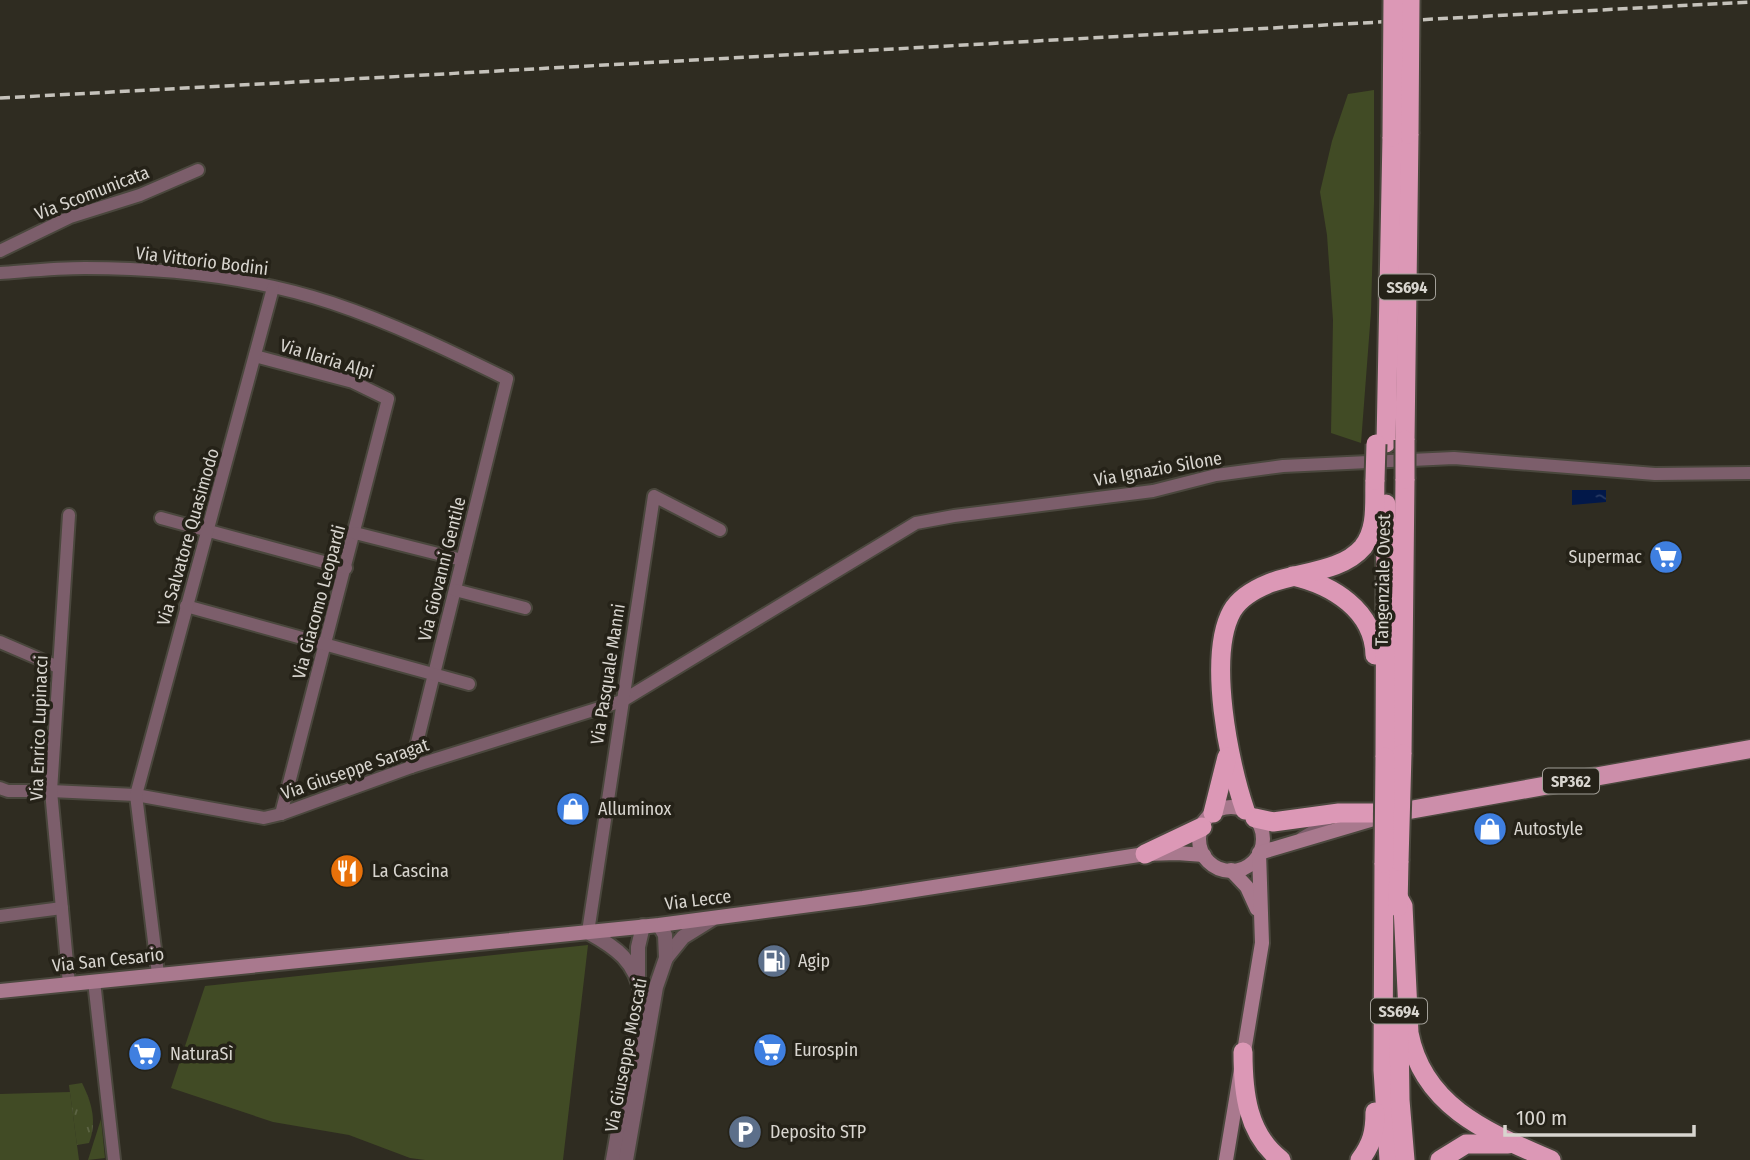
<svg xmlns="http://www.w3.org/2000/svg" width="1750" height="1160" font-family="'Fira Sans Condensed',sans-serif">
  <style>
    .green { fill: #414b25 }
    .park { fill: url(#park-tufts) }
    .water { fill: url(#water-ripples) }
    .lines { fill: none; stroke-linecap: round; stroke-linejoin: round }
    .minor-casing { stroke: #4a473d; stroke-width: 16 }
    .tertiary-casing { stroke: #4a473d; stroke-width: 18 }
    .secondary-casing { stroke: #4a473d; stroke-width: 18 }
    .primary-casing { stroke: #4a473d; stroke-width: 21 }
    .trunk-casing { stroke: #4a473d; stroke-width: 23 }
    .minor { stroke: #7c5e6b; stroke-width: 12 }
    .tertiary { stroke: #7c5e6b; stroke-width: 14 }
    .secondary { stroke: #a9798e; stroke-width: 14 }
    .primary { stroke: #cc8eaa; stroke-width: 18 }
    .trunk { stroke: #dc98b6; stroke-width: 19 }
    .rail { stroke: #c5c2bb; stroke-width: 3.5; stroke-dasharray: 10 5; stroke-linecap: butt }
    .trunk-bridge-casing { stroke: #4a473d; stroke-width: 23; stroke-linecap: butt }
    .trunk-bridge { stroke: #dc98b6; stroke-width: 19 }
    .labels { text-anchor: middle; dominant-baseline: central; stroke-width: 7; stroke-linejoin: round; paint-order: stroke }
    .shield { fill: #252218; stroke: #a29f98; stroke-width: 2 }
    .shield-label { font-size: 16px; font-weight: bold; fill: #d8d5cf }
    .street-label { font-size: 18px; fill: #d8d5cf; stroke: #252218 }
    .poi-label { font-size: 18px; fill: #d8d5cf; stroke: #252218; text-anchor: start }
  </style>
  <defs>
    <pattern id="park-tufts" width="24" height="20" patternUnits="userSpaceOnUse" patternTransform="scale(1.75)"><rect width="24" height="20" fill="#414b25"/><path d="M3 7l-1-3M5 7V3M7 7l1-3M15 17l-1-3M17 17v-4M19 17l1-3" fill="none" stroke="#5c6444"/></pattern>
    <pattern id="water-ripples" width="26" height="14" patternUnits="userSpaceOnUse" patternTransform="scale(1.75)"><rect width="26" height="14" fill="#021849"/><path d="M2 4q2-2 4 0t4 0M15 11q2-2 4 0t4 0" fill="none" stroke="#263962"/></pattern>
  </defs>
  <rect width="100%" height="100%" fill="#2f2c21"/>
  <g class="green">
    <polygon points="1374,90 1374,202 1371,312 1361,443 1331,433 1333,320 1327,235 1320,192 1332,141 1348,94"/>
    <polygon points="588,945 563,1160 425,1160 410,1158 349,1135 273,1122 171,1088 205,986"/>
    <polygon points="70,1092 79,1160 0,1160 0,1094"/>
    <polygon points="101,1119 105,1158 88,1160"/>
  </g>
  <path class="park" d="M82,1083C92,1103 97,1122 89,1143L77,1145L69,1085Z"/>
  <polygon class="water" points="1572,490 1606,490 1606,502 1572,505"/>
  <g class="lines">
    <g class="minor-casing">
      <g id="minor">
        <polyline points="0,251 70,217 140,195 198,170"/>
        <path d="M0,273C28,271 57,268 85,268C167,268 253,277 332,303C392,323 450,351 507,379L411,767"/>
        <polyline points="255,356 353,382 388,399 281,814"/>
        <polyline points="161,518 346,568"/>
        <polyline points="355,533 462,560"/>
        <polyline points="455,590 525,608"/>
        <polyline points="186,606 469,684"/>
        <polyline points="0,642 58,667"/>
        <polyline points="0,788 8,791 51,791 136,795 264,818 281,814 411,767 622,701 916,523 954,516 1153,491 1216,475 1283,466 1454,458 1655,474 1750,473"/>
        <polyline points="1302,838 1324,825 1327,818 1323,815"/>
        <polyline points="0,916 62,908"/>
        <polyline points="588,932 654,496 720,530"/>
        <polyline points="158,974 136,795 273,288"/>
        <polyline points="94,981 114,1160"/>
        <polyline points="69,984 51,791 69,515"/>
      </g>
    </g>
    <g class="tertiary-casing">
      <g id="tertiary">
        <path d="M588,932C617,948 635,961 642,995L613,1160"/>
        <polyline points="666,958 683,937 712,919"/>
        <polyline points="638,977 638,947 643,926"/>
        <polyline points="626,1160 656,987 666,958 665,935 659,925"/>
      </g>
    </g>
    <g class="secondary-casing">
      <g id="secondary">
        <circle cx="1231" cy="839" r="32"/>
        <polyline points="1231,870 1247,887 1257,909"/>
        <polyline points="0,991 659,925 863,898 1145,854 1177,853 1204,855"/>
        <polyline points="1226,1160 1262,943 1259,853 1377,818"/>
      </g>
    </g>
    <g class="primary-casing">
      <polyline id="primary" points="1393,813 1750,749"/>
    </g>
    <g class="trunk-casing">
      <g id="trunk">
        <polyline points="1405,440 1409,134"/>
        <polyline points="1386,443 1392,137"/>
        <path d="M1293,576C1332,585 1374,610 1375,655"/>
        <polyline points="1402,754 1405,479"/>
        <polyline points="1385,757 1386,504"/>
        <path d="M1245,810C1229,764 1207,656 1232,611C1240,597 1255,589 1270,583C1299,572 1342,572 1363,547C1378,528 1374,502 1375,480"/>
        <polyline points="1213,813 1227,757"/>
        <polyline points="1255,818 1273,822 1339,813 1393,813"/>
        <polyline points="1145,854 1202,827"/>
        <polyline points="1384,863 1383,1070 1389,1160"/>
        <path d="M1398,897L1403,906L1409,1033C1423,1107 1489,1133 1551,1160"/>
        <polyline points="1398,907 1399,861"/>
        <polyline points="1399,1028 1400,1100 1405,1160"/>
        <path d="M1243,1052C1243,1092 1247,1134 1281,1160"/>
        <path d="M1360,1160C1372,1144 1375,1132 1375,1112"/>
        <polyline points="1440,1160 1466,1144 1508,1144"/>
      </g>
    </g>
    <use href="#minor" class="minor"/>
    <use href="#tertiary" class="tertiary"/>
    <use href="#secondary" class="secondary"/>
    <use href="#primary" class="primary"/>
    <use href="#trunk" class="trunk"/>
    <path class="rail" d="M0,98C583,67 1167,33 1750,2"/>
    <g class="trunk-bridge-casing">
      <g id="trunk-bridge">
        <polyline points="1409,134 1410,0"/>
        <polyline points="1392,137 1393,0"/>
        <polyline points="1405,479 1405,440"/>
        <polyline points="1375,480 1376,444"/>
        <polyline points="1399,861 1402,754"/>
        <polyline points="1384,863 1385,757"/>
      </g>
    </g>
    <use href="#trunk-bridge" class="trunk-bridge"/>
  </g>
  <defs>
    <g id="supermarket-disc" transform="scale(1.75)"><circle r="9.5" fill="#3f7fe0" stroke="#252218"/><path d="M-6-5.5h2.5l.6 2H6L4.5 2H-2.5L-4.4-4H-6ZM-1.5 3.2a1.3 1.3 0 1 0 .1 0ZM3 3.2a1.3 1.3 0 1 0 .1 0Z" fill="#fff"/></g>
    <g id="shop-disc" transform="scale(1.75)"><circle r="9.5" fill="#3f7fe0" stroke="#252218"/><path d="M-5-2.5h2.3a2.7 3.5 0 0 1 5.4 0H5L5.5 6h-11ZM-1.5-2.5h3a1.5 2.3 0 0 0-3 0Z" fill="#fff"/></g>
    <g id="restaurant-disc" transform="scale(1.75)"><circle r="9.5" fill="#e8710a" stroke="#252218"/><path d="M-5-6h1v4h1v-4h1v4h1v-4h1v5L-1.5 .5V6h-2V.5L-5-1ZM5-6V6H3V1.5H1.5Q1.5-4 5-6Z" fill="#fff"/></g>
    <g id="fuel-disc" transform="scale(1.75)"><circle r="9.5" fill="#5c6f8a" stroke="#252218"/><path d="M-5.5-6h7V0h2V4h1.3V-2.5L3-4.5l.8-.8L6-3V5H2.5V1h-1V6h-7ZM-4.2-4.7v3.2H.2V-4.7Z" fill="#fff"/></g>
    <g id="parking-disc" transform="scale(1.75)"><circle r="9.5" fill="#5c6f8a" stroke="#252218"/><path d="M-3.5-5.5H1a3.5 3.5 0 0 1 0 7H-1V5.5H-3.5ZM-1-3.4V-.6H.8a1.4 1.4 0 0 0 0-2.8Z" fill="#fff"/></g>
  </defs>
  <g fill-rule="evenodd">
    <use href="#supermarket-disc" x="1666" y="557"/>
    <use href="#shop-disc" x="573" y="809"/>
    <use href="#shop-disc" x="1490" y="829"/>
    <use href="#restaurant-disc" x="347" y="871"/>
    <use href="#fuel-disc" x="774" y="961"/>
    <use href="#supermarket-disc" x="770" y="1050"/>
    <use href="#supermarket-disc" x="145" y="1054"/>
    <use href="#parking-disc" x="745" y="1132"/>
  </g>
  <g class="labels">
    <g class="shield">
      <rect x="1379" y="274.5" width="56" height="25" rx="5"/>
      <rect x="1543" y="768.5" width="56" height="25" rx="5"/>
      <rect x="1371" y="998.5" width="56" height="25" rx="5"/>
    </g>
    <g class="shield-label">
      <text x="1407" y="287">SS694</text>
      <text x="1571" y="781">SP362</text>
      <text x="1399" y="1011">SS694</text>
    </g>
    <g class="street-label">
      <text transform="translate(92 193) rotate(-21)">Via Scomunicata</text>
      <text transform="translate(202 261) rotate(7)">Via Vittorio Bodini</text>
      <text transform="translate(327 359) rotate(17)">Via Ilaria Alpi</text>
      <text transform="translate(1158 469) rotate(-10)">Via Ignazio Silone</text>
      <text transform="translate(188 537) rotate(-74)">Via Salvatore Quasimodo</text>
      <text transform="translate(442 569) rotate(-76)">Via Giovanni Gentile</text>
      <text transform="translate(1383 580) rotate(-89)">Tangenziale Ovest</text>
      <text transform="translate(319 602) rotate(-75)">Via Giacomo Leopardi</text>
      <text transform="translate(608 674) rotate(-81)">Via Pasquale Manni</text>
      <text transform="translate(39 728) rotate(-88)">Via Enrico Lupinacci</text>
      <text transform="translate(355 769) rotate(-19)">Via Giuseppe Saragat</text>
      <text transform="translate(698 900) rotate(-7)">Via Lecce</text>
      <text transform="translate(108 960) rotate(-6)">Via San Cesario</text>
      <text transform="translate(626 1055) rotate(-79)">Via Giuseppe Moscati</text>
    </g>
    <g class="poi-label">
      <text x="1642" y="557" text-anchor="end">Supermac</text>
      <text x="598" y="809">Alluminox</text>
      <text x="1514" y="829">Autostyle</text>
      <text x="372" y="871">La Cascina</text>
      <text x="798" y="961">Agip</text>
      <text x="794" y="1050">Eurospin</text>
      <text x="170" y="1054">NaturaSì</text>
      <text x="770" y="1132">Deposito STP</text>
    </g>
  </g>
  <path d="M1505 1125v10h189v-10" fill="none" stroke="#d8d5cf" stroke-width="3.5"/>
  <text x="1516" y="1125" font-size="21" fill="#d8d5cf" stroke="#252218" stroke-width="5" paint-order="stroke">100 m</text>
</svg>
